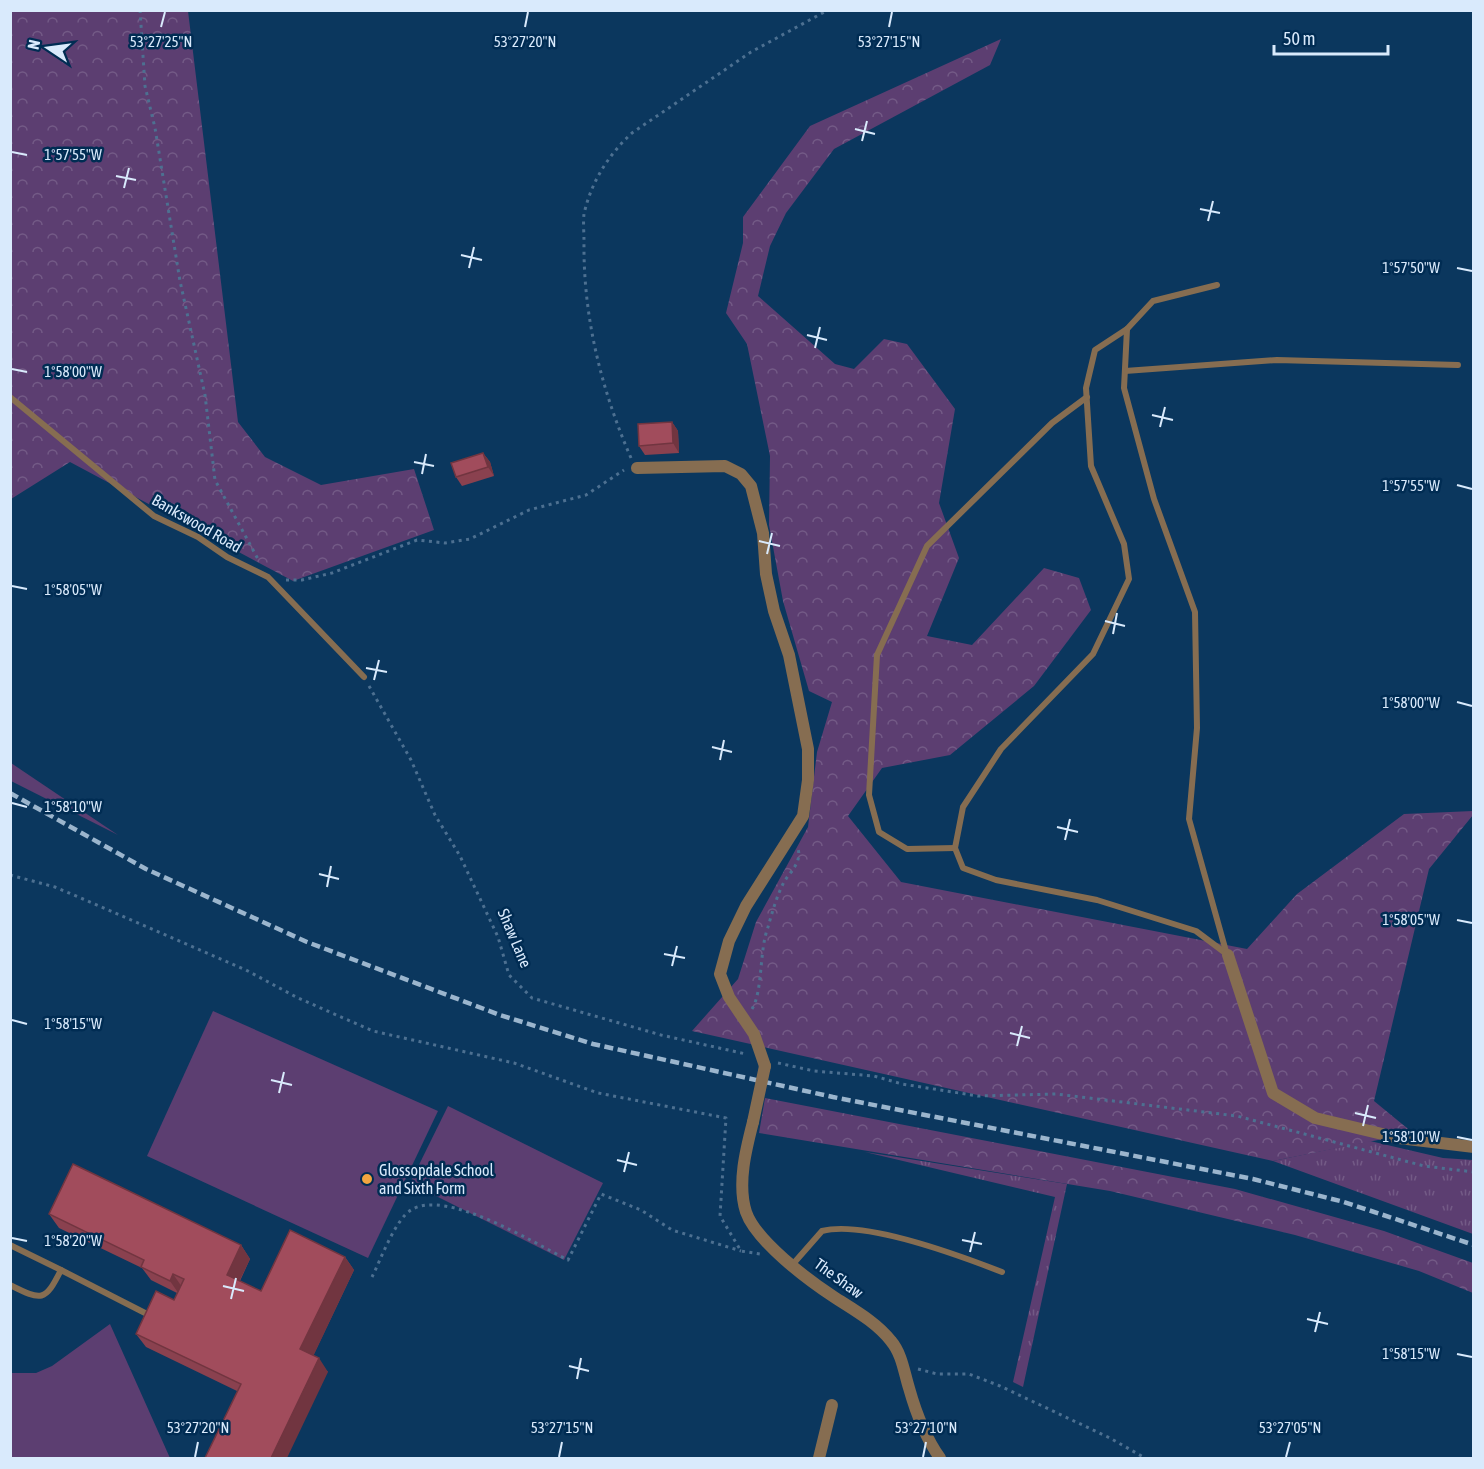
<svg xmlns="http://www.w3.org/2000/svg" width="1484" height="1469" font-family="'Asap Condensed',sans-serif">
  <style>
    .grass { fill: url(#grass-tufts) }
    .forest { fill: url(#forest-crowns) }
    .park { fill: #5c3e71 }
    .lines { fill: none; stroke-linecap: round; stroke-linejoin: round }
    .path { stroke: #4d7091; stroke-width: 3; stroke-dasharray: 3 4.5; stroke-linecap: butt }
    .service { stroke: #866d51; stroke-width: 6 }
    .minor { stroke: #866d51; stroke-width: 12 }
    .rail { stroke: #9bb5cd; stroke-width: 4.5; stroke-dasharray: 9 4.5; stroke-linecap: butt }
    .minor-bridge { stroke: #866d51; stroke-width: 12 }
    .wall { fill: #8a414f }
    .shaded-wall { fill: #713540 }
    .building { fill: #a14c5c; stroke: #713540; stroke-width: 1.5 }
    .ticks { fill: none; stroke: #d9eafc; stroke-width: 2 }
    .poi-dot { fill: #f1a540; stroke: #002c53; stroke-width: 2 }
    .labels { text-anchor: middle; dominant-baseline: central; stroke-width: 5; stroke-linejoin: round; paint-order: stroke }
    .street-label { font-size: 16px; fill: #d9eafc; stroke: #002c53 }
    .poi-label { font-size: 16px; fill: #d9eafc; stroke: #002c53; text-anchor: start }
    .ticks-label { font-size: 15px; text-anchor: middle; fill: #d9eafc; stroke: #002c53; stroke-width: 5; stroke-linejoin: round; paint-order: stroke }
  </style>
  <defs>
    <pattern id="grass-tufts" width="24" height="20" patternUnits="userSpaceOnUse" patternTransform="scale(1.5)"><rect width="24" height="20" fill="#5c3e71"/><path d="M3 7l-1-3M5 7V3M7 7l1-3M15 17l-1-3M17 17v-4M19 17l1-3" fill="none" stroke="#735a86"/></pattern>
    <pattern id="forest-crowns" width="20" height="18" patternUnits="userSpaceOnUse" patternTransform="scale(1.5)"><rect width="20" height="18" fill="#5c3e71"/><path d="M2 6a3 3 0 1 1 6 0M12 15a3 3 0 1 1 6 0" fill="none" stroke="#735a86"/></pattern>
  </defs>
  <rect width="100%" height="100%" fill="#0b375e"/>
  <g class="grass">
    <polygon points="1370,1141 1443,1158 1473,1160 1473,1234 1273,1161"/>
    <polygon points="865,1152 1067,1184 1023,1387 1013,1382 1055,1197"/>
  </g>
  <g class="forest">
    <polygon points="11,11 188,11 238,422 265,457 321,485 414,469 434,530 293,581 70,462 11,499"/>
    <polygon points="1001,39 990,65 834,149 786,213 770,246 758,296 835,364 854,369 884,339 907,344 955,409 939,503 959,558 927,636 972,645 1044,568 1079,578 1091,610 1034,686 950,755 882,768 848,816 901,882 1247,949 1297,894 1404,814 1473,811 1473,815 1429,869 1374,1101 1413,1133 1273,1161 692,1031 738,979 756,922 808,827 817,752 832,702 809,691 783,601 769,525 770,456 747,344 726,313 743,243 743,217 810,126"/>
    <polygon points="765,1098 1235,1189 1384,1231 1473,1263 1473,1293 1419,1271 1295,1235 1110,1191 759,1133"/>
  </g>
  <g class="park">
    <polygon points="11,763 118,835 11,781"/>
    <polygon points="213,1011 438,1111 368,1258 147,1156"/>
    <polygon points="448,1106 603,1183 564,1260 410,1183"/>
    <polygon points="110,1324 170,1458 11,1458 11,1373 36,1373 52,1366"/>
  </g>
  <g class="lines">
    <g class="path">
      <polyline points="140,10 145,86 155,128 180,281 205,395 215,480 259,561"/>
      <path d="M631,458C601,389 583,316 584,241C584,233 583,222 584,214C591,182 609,154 632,133L751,52L828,10"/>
      <polyline points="286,580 302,580 332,573 417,540 445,543 470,539 529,510 586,495 624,470"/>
      <polyline points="369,686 411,760 435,815 460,856 498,937 509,975 532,998 661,1035 746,1054"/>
      <polyline points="10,875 55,887 83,899 246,970 298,998 373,1031 514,1063 598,1093 726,1118 720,1216 741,1251 760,1254"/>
      <path d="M752,1009C763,991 759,951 768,927C772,913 777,895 784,882C790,872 802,862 798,849"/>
      <polyline points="778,1063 814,1071 874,1076 902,1084 978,1096 1056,1094 1237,1116 1424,1166 1474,1172"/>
      <path d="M372,1277C381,1259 395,1220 411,1210C446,1188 534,1243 568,1260L601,1194L641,1210L672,1230L741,1251"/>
      <polyline points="918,1369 937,1374 969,1374 1000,1386 1110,1438 1145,1458"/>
    </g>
    <g class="service">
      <polyline points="1217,285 1153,301 1127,329 1124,388 1154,499 1195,612 1197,728 1189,819 1227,955"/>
      <polyline points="1127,329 1095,350 1086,388 1091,466 1124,544 1129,579 1093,654 1001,749 963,807 955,848 963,868 996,880 1097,900 1196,931 1228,955"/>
      <polyline points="1125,371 1277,360 1458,365"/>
      <polyline points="10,397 154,516 198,537 227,557 268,577 364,677"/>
      <polyline points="955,848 907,849 879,832 869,795 877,655 927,546 1052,423 1087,397"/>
      <polyline points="10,1245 61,1270"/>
      <path d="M793,1264L822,1231C864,1220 961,1256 1002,1272"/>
      <path d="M10,1285C42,1301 45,1302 61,1270L147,1314"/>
    </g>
    <g class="minor">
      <polyline points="637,468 725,466 741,474 751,486 763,533 766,574 774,611 789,655 808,749 808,780 803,816 746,906 729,941 720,974 729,997 754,1034 765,1066"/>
      <polyline points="1228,955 1273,1093 1315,1118 1399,1138 1474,1147"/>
      <path d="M753,1122C746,1149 737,1184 746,1212C756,1241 808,1280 834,1297C854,1310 876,1322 891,1341C902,1354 904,1372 909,1388C916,1413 925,1437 940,1458"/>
      <polyline points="819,1458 832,1405"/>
    </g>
    <polyline class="rail" points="10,793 146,869 307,942 500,1015 593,1044 833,1097 1253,1179 1344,1202 1474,1245"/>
    <polyline class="minor-bridge" points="753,1122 765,1066"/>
  </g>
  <g class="wall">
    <polygon points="672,422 678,431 679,453 645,455 639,446"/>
    <polygon points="483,453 490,462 494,476 462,486 456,477"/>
    <polygon points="49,1214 241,1245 250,1259 240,1281 261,1291 345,1257 354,1270 313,1356 328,1372 237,1391 146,1347 136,1334 174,1300 177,1293 151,1280 142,1268 59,1228"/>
  </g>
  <g class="shaded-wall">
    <polygon points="672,422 678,431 679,453 673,443"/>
    <polygon points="483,453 490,462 494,476 488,467"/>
    <polygon points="241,1245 250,1259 236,1288 227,1275"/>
    <polygon points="345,1257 354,1270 310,1363 300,1349"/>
    <polygon points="173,1274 182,1287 179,1294 170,1281"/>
    <polygon points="319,1358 328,1372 287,1458 271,1458"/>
  </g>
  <g class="building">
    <polygon points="672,422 673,443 639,446 638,424"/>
    <polygon points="483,453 488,467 456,477 451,463"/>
    <polygon points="73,1164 241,1245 227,1275 261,1291 290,1230 345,1257 300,1349 319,1358 271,1458 205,1458 241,1384 136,1334 156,1291 174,1300 184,1279 173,1274 170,1281 141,1267 144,1260 49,1214"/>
  </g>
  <path class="ticks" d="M161,27L165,12M525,27L528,12M889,27L892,12M855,129L875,134M862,141L867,121M12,152L27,155M116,176L136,180M124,188L129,168M1200,209L1220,213M1208,221L1213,201M461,255L482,260M469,268L474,247M1457,268L1472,271M807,335L827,340M815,348L820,327M12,369L27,372M1152,415L1173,420M1160,427L1165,407M414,462L434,466M422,474L426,454M1457,485L1472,489M759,541L780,546M767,554L772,533M12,586L27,589M1105,621L1125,626M1113,634L1117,613M366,668L387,672M374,680L379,660M1457,702L1472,706M712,747L732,752M720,760L724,740M12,803L27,807M1057,827L1078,832M1065,840L1070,819M319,874L339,879M327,887L331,866M1457,920L1472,923M664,954L685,958M672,966L677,946M12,1020L27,1024M1010,1033L1030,1038M1017,1046L1022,1026M271,1080L292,1085M279,1093L284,1072M1355,1113L1376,1118M1363,1126L1368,1105M1457,1137L1472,1140M617,1160L637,1165M624,1172L629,1152M12,1238L27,1241M962,1240L982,1244M970,1252L975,1232M223,1286L244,1291M231,1299L236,1278M1307,1319L1328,1324M1315,1332L1320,1312M1457,1354L1472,1357M569,1366L589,1371M577,1379L581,1358M195,1457L198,1442M559,1457L562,1442M923,1457L926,1442M1286,1457L1290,1442"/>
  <circle class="poi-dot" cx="367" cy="1179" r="6"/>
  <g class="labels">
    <g class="street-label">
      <text transform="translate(197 523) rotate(30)">Bankswood Road</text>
      <text transform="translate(515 938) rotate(67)">Shaw Lane</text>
      <text transform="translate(839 1278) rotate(36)">The Shaw</text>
    </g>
    <g class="poi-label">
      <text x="379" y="1170">Glossopdale School<tspan x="379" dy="18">and Sixth Form</tspan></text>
    </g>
  </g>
  <g class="ticks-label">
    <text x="161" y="47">53°27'25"N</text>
    <text x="525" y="47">53°27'20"N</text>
    <text x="889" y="47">53°27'15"N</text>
    <text x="73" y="160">1°57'55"W</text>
    <text x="1411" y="273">1°57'50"W</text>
    <text x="73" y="377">1°58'00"W</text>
    <text x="1411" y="491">1°57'55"W</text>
    <text x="73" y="595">1°58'05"W</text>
    <text x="1411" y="708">1°58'00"W</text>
    <text x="73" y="812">1°58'10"W</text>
    <text x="1411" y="925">1°58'05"W</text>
    <text x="73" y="1029">1°58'15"W</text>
    <text x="1411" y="1142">1°58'10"W</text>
    <text x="73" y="1246">1°58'20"W</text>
    <text x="1411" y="1359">1°58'15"W</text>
    <text x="198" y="1433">53°27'20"N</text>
    <text x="562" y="1433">53°27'15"N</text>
    <text x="926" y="1433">53°27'10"N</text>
    <text x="1290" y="1433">53°27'05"N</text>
  </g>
  <rect width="1484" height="1469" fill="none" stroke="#d9eafc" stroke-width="24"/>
  <g transform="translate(48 48) rotate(283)" stroke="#002c53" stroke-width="4.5" paint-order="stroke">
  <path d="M0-4.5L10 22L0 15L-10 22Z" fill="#d9eafc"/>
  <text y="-9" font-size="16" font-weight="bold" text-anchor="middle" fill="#d9eafc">N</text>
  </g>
  <path d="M1274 45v9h114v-9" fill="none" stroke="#d9eafc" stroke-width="3"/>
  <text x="1283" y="45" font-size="18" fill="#d9eafc" stroke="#002c53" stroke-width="4.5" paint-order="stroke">50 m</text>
</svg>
